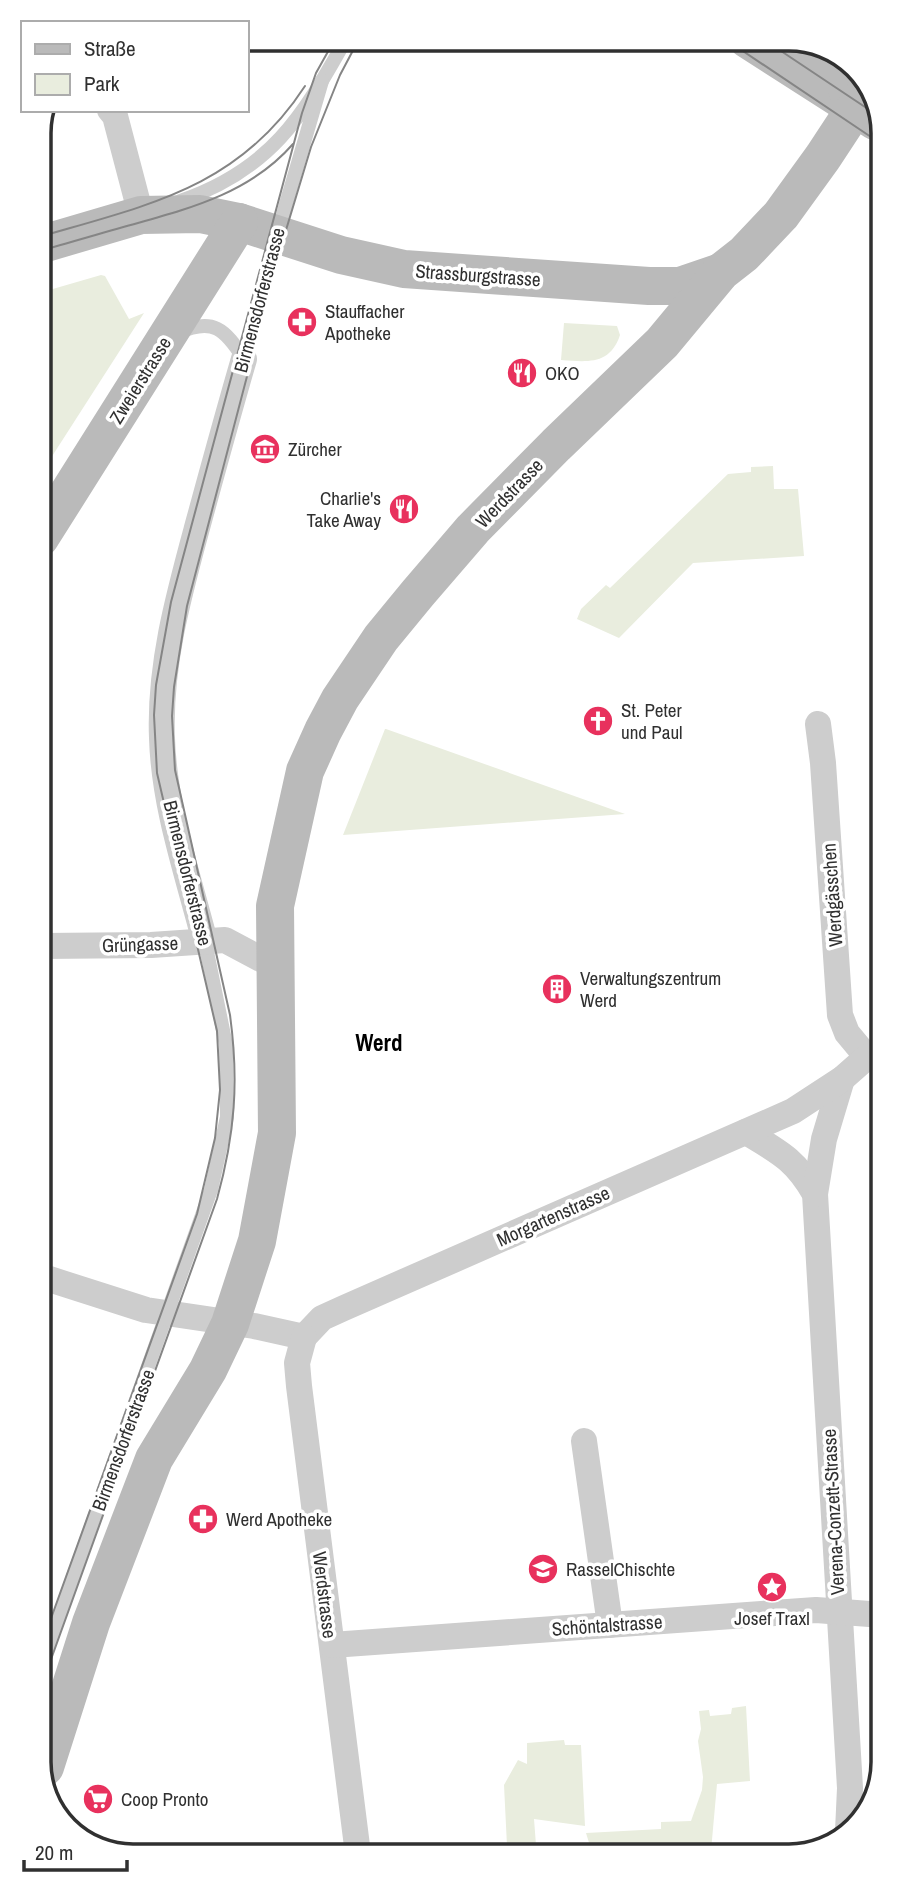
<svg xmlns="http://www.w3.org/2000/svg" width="922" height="1895" font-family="'Archivo Narrow',sans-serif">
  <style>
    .green { fill: #e9edde }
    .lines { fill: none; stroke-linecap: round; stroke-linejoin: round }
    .lane { stroke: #cdcdcd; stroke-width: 14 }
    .street { stroke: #cdcdcd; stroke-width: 26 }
    .secondary { stroke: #bababa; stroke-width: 38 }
    .tram { stroke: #858585; stroke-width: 2 }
    .labels { text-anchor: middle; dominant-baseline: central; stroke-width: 7; stroke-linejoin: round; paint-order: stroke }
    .street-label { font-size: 19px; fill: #303030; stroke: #fff }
    .poi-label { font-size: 19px; fill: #303030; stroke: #fff; text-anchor: start }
    .quarter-label { font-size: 23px; font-weight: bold; fill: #000; stroke: #fff }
    .rim { fill: none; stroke: #303030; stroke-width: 3.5 }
  </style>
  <rect width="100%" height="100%" fill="#fff"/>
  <g class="green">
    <polygon points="101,275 105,276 129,319 144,313 40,475 39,293"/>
    <path d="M564,323L617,326L620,335C610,365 588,362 561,360Z"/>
    <polygon points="773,466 774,489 798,489 804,556 693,563 619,638 577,619 581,609 606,585 610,588 728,474 751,472 751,467"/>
    <polygon points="385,729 386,729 625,814 343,835"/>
    <polygon points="746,1706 750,1781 717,1784 711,1851 596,1852 590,1846 586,1833 661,1829 661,1822 691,1821 702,1790 703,1777 698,1741 701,1729 699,1711 709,1710 710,1716 731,1714 732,1708"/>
    <polygon points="564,1740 565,1745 581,1745 585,1826 534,1819 536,1845 507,1846 504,1785 518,1760 527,1764 527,1743"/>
  </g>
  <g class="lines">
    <g class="lane">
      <path d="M180,201C270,170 302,118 346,39"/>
      <path d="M178,333C213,317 225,329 244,359"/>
      <polyline points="244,359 286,204 322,81"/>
      <polyline points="45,1655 211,1190 227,1117 226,1045 205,942"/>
    </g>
    <g class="street">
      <polyline points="110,110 115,116 141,215"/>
      <polyline points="818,724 823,763 840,1015 847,1033 867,1057"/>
      <path d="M205,942C188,875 164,807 162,738C159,665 179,594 198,524C213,469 228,414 244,359"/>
      <polyline points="42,946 151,945 225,940 274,966"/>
      <path d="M746,1132C779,1152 795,1159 815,1194L850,1788L848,1831"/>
      <polyline points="815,1194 824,1139 842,1079"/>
      <polyline points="43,1277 146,1310 254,1326 304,1337"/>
      <polyline points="304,1337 322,1318 344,1308 793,1111 842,1079 867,1057"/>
      <polyline points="304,1337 297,1363 299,1386 358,1854"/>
      <polyline points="584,1441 610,1625"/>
      <polyline points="332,1645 816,1610 883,1615"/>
    </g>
    <g class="secondary">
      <polyline points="747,39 875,121"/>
      <polyline points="825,50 834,59 855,107"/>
      <polyline points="39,245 141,215 200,214 239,222 341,255 404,269 649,286 680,286 721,272"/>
      <polyline points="40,538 239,222"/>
      <polyline points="45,1767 91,1623 154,1459 208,1370 230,1324 257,1241 277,1133 275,906 305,771 323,731 340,699 381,638 418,593 473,529 556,445 662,343 721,272 744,254 781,215 823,157 869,87"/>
    </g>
    <g class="tram">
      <polyline points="725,39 877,141"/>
      <polyline points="763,39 877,115"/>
      <path d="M39,237C148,205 239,188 305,86"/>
      <path d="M39,251C72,242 105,232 138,223C195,207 252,191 293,144"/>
      <polyline points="45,1635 197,1214 215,1138 220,1090 217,1031 157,773 154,715 156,685 171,602 302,113 316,73 335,39"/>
      <path d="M45,1676L217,1199C235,1134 239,1081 230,1015L175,770L172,716L174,687L187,606L280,250L311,147L340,75L359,39"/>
    </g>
  </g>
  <defs>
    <g id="pharmacy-disc" transform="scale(1.575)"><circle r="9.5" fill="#e8315d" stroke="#fff"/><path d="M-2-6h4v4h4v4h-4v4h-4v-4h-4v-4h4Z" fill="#fff"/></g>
    <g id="restaurant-disc" transform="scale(1.575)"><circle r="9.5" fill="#e8315d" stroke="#fff"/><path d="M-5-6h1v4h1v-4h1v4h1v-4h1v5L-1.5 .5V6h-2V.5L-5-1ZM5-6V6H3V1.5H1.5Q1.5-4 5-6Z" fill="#fff"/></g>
    <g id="museum-disc" transform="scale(1.575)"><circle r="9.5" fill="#e8315d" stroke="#fff"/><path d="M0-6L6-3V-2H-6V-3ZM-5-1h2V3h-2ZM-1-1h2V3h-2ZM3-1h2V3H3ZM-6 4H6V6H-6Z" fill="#fff"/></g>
    <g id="church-disc" transform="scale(1.575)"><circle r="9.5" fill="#e8315d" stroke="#fff"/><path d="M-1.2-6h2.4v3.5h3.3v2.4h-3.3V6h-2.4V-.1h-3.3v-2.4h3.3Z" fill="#fff"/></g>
    <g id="building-disc" transform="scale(1.575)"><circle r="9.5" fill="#e8315d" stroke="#fff"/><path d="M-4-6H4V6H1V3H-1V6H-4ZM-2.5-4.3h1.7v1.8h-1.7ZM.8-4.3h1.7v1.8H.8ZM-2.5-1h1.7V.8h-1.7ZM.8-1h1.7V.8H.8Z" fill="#fff"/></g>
    <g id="school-disc" transform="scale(1.575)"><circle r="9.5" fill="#e8315d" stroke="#fff"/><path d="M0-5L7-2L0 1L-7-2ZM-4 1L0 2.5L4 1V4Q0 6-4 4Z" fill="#fff"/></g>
    <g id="sight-disc" transform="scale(1.575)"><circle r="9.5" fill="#e8315d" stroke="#fff"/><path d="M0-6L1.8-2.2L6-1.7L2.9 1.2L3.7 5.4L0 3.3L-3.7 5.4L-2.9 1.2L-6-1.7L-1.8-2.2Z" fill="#fff"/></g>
    <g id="supermarket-disc" transform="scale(1.575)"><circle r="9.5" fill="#e8315d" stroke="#fff"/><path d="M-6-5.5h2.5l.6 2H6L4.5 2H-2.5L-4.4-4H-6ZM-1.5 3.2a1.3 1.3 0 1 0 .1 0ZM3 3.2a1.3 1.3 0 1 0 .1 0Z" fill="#fff"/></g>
  </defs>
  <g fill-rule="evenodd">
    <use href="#pharmacy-disc" x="302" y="322"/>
    <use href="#restaurant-disc" x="522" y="373"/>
    <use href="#museum-disc" x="265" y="449"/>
    <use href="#restaurant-disc" x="404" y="509"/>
    <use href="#church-disc" x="598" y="721"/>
    <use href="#building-disc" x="557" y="989"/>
    <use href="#pharmacy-disc" x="203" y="1519"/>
    <use href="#school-disc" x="543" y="1569"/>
    <use href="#sight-disc" x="772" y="1587"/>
    <use href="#supermarket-disc" x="98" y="1799"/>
  </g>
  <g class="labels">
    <g class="street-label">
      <text transform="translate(478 275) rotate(4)">Strassburgstrasse</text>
      <text transform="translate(259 300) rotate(-75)">Birmensdorferstrasse</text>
      <text transform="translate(140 380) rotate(-58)">Zweierstrasse</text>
      <text transform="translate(509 493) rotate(-46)">Werdstrasse</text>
      <text transform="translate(188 873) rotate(76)">Birmensdorferstrasse</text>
      <text transform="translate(832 895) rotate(-94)">Werdgässchen</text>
      <text transform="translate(140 944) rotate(-2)">Grüngasse</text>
      <text transform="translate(553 1216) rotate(-24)">Morgartenstrasse</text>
      <text transform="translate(123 1440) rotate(-70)">Birmensdorferstrasse</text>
      <text transform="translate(833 1512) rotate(-93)">Verena-Conzett-Strasse</text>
      <text transform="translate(325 1595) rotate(83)">Werdstrasse</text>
      <text transform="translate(607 1625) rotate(-4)">Schöntalstrasse</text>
    </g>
    <g class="poi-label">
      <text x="325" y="311">Stauffacher<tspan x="325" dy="22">Apotheke</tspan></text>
      <text x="545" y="373">OKO</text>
      <text x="288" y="449">Zürcher</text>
      <text x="381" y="498" text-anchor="end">Charlie's<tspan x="381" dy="22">Take Away</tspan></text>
      <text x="621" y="710">St. Peter<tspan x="621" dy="22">und Paul</tspan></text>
      <text x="580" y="978">Verwaltungszentrum<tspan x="580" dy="22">Werd</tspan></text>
      <text x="226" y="1519">Werd Apotheke</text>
      <text x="566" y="1569">RasselChischte</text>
      <text x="772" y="1618" text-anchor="middle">Josef Traxl</text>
      <text x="121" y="1799">Coop Pronto</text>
    </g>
    <g class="quarter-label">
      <text x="379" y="1042">Werd</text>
    </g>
  </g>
  <path d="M0 0H922V1895H0ZM133 51H789A82 82 0 0 1 871 133V1762A82 82 0 0 1 789 1844H133A82 82 0 0 1 51 1762V133A82 82 0 0 1 133 51Z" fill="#fff" fill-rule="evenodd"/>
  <path class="rim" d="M133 51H789A82 82 0 0 1 871 133V1762A82 82 0 0 1 789 1844H133A82 82 0 0 1 51 1762V133A82 82 0 0 1 133 51Z"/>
  <rect x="21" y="21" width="228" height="91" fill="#ffffff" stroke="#acacac" stroke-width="2"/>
  <rect x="35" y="44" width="35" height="10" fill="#bababa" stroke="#acacac" stroke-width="2"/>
  <text x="84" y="56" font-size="21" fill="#303030">Straße</text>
  <rect x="35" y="74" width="35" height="21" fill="#e9edde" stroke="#acacac" stroke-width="2"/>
  <text x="84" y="91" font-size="21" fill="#303030">Park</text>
  <path d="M24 1860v10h103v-10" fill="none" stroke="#303030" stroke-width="3.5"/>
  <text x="35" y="1860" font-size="21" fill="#303030" stroke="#ffffff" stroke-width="5" paint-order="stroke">20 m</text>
</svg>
